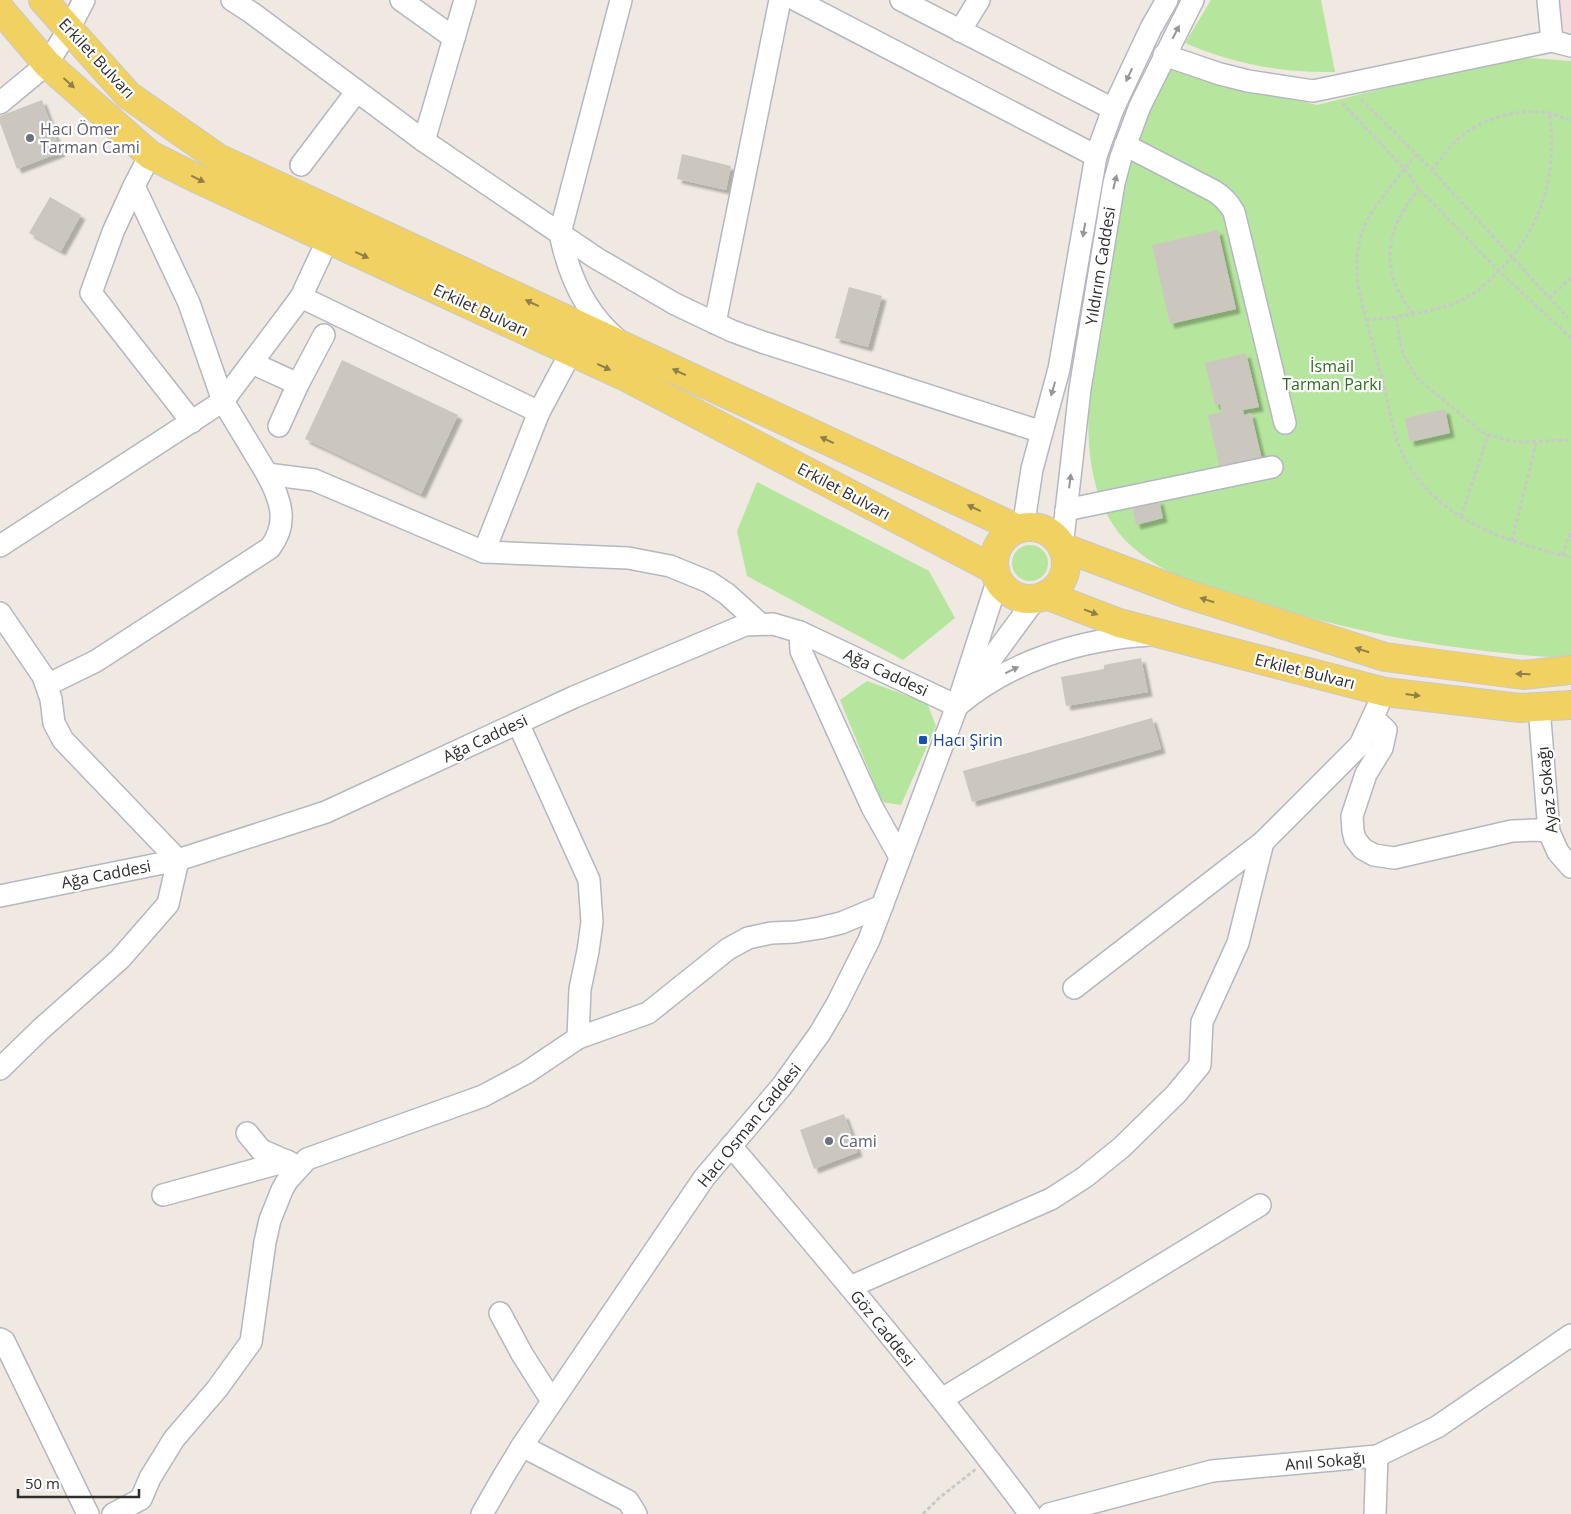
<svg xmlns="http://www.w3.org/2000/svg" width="1571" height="1514" font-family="'Open Sans',sans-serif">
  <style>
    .medical { fill: #f5dfe0 }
    .green { fill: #b6e59e }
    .building { fill: #cbc7bf; filter: url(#shadow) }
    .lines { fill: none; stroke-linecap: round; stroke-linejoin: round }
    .minor-casing { stroke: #b4b7c1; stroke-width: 24 }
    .major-casing { stroke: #c9c9c9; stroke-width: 30 }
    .path { stroke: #c9c9c9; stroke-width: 3; stroke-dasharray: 4 2.5; stroke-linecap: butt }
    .minor { stroke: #fff; stroke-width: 21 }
    .major { stroke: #f2d163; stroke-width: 28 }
    .oneway { fill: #969696 }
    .oneway2 { fill: #908048 }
    .worship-dot { fill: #6b7280; stroke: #fff; stroke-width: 2 }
    .transit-dot { fill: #1a4fb4; stroke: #fff; stroke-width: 2 }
    .labels { text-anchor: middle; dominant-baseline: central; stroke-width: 4.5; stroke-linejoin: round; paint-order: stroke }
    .street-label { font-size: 16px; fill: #2e2e2e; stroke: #fff }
    .worship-label { font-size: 16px; fill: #5b616d; stroke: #fff; text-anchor: start }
    .park-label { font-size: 16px; fill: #2c6e1b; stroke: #fff }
    .transit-label { font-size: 16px; fill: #164399; stroke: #fff; text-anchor: start }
  </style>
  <defs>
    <filter id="shadow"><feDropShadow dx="4.5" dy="4.5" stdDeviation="1" flood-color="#0004"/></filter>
  </defs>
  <rect width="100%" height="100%" fill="#efe9e1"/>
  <polygon class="medical" points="1558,0 1571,0 1571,32 1561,29"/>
  <g class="green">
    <path d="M1211,0H1321L1335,72C1282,73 1234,64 1185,43Z"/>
    <path d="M1530,58L1571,61V655C1552,659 1533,656 1514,654C1450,648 1385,637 1323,621C1295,614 1267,606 1240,597C1198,585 1161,574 1128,543C1092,508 1086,451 1089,403C1090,378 1096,352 1100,327C1105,295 1108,263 1114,231C1125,174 1146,119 1165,65L1317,105L1482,64Z"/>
    <polygon points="757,482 929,571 955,618 903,660 747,576 737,531"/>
    <circle cx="1030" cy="563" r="18"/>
    <polygon points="867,681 927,703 936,726 901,805 882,802 840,700"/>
  </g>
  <g class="building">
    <polygon points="42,100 61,152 17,169 0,123 0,116"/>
    <polygon points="682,154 731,166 726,190 677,179"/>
    <polygon points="50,197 81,215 61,251 29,233"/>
    <polygon points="1218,230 1236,309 1170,324 1152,245"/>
    <polygon points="849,287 882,296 868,347 835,338"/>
    <polygon points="1246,353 1259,407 1243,410 1244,415 1251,413 1262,459 1220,469 1208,415 1222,412 1220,404 1215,405 1205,363"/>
    <polygon points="342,360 458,415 421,494 305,439"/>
    <polygon points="1445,409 1450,433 1410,442 1405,418"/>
    <polygon points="1159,500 1163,518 1136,525 1132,506"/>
    <polygon points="1141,658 1148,692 1066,706 1061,677 1104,669 1104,665"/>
    <polygon points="1152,718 1161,749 972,802 963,771"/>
    <polygon points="844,1114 858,1152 814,1169 800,1130"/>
  </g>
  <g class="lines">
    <g class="minor-casing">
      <g id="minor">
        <polyline points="232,0 252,13 424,141 596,258 675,304 732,331 762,342 1042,432"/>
        <polyline points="401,0 454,38"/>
        <polyline points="796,0 1096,156"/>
        <polyline points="901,0 1113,109"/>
        <polyline points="1548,0 1552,41"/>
        <polyline points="960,31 979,0"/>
        <polyline points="1164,55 1220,74 1248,81 1313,91 1552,41 1571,46"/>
        <polyline points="0,103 47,64 69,29 84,0"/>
        <polyline points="424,141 465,0"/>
        <path d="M1125,145L1214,191C1224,197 1229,203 1234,212L1285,423"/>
        <polyline points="150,155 134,186 189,303 223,401 267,474 314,480 484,552 539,412 571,352"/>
        <polyline points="301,165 357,91"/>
        <polyline points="134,186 113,232 91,293 192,422"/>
        <polyline points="301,297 539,412"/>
        <polyline points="715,323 780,0"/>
        <path d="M618,340C585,313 568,274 560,233L621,0"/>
        <polyline points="252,363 298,384"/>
        <polyline points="279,426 298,384 324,335"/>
        <polyline points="1066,510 1272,467"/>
        <polyline points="1023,528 1032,469 1059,369 1096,156 1113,109 1151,28 1167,0"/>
        <polyline points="0,546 223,401 301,297 328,239"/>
        <polyline points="1062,547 1080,389 1114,183 1121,157 1140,106 1193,0"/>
        <polyline points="484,552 628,558 670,566 709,582 727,594 759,623"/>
        <polyline points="0,613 43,676 51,699 54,723 63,740 178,860 168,904 120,959 41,1029 0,1069"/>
        <polyline points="800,632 801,651 872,807 900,857"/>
        <path d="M47,685L96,661L270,548C289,523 281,500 267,474"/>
        <polyline points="969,689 1036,598"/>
        <path d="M957,706C1010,661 1081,639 1150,635"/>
        <polyline points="1539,707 1549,832 1558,852 1571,867"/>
        <polyline points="1373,718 1386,730 1382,748 1366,774 1352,816 1353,831 1355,839 1363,849 1374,855 1394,858 1512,831 1537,830 1549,832"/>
        <polyline points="518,723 589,880 592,922 588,951 580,989 578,1038"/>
        <polyline points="1263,842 1360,745 1378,706"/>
        <polyline points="0,896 178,860 326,812 574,697 745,625 773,624 800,632 957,706"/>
        <polyline points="247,1133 261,1150 291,1163"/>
        <path d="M731,1146C833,1266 936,1387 1030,1514"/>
        <polyline points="163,1195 287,1161"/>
        <polyline points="850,1287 1051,1199 1085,1177 1122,1147 1176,1094 1200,1065 1202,1022 1238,943 1263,842 1074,988"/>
        <polyline points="500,1313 522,1354 552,1401"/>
        <polyline points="0,1339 4,1341 88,1514"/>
        <polyline points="942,1399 1260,1205"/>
        <polyline points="522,1446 628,1501 636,1514"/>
        <polyline points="113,1514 141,1499 150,1478 174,1439 217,1389 251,1342 265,1242 270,1220 282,1190 287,1181 307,1159 483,1096 526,1073 578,1038 648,1013 728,949 748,938 771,933 795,932 820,928 841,923 882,906"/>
        <polyline points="482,1514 502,1479 522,1446 704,1178 782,1086 820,1033 837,1004 869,940 882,906 957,706 998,579"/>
        <polyline points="1049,1514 1212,1471 1377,1456 1437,1427 1571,1335"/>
        <polyline points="1375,1514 1377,1456"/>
      </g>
    </g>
    <g class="major-casing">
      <g id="major">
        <polyline points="43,0 128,95 218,158 1018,529"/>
        <polyline points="0,9 47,64 150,155 202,181 628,378 995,570"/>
        <circle cx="1030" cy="563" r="36"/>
        <polyline points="1062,547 1187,594 1385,657 1523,675 1571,670"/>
        <polyline points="1046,595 1119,623 1385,692 1520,708 1571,705"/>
      </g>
    </g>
    <g class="path">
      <polyline points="1361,99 1432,170 1568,318"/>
      <polyline points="1342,103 1405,169 1419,189 1499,271 1571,338"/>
      <path d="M1416,154C1401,175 1370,209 1362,232C1349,273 1364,312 1375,351C1378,366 1383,380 1386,395C1390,411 1392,427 1398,443C1425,515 1502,542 1571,557"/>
      <path d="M1432,170C1440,160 1449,147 1459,138C1482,118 1519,108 1549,113C1556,115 1564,118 1571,121"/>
      <polyline points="1549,298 1571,278"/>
      <path d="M1414,314C1387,284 1382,247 1403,211C1407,204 1413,196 1419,189"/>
      <polyline points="1396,317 1400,343 1404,356 1417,378 1482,432 1505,440 1518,442 1571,440"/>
      <path d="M1366,320C1397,317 1431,313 1460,301C1477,293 1489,281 1502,268C1545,222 1556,175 1550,113"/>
      <polyline points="1461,517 1488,435"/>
      <polyline points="1512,541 1536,443"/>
      <polyline points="1562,555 1571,532"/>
      <polyline points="923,1514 939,1498 976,1469"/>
    </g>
    <use href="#minor" class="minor"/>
    <use href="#major" class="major"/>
  </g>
  <defs><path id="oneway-solid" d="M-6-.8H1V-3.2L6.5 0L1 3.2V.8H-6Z" transform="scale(1.25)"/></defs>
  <g class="oneway">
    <use href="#oneway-solid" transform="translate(1176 32) rotate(-63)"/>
    <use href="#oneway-solid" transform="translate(1129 75) rotate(115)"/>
    <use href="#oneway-solid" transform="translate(1115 182) rotate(-76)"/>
    <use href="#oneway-solid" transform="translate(1084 230) rotate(100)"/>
    <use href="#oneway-solid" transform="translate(1053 389) rotate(106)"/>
    <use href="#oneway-solid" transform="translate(1070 481) rotate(-83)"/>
    <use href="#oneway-solid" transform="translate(1012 670) rotate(-26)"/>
  </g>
  <g class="oneway2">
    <use href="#oneway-solid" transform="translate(69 83) rotate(42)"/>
    <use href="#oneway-solid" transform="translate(198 179) rotate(26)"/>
    <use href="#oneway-solid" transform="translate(362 255) rotate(25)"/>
    <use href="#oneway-solid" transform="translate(532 303) rotate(-155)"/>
    <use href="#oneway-solid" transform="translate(604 367) rotate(25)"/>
    <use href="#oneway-solid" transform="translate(679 372) rotate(-155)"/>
    <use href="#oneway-solid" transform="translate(827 440) rotate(-155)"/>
    <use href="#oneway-solid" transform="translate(974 508) rotate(-155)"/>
    <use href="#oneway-solid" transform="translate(1207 600) rotate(-162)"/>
    <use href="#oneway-solid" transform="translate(1091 612) rotate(21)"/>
    <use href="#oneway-solid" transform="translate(1362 650) rotate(-162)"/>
    <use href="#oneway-solid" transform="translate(1523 674) rotate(-179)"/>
    <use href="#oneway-solid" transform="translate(1413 695) rotate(7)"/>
  </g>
  <g class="worship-dot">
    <circle cx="30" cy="138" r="5"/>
    <circle cx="829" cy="1141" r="5"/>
  </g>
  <rect class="transit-dot" x="918" y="735" width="10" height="10" rx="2.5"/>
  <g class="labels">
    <g class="street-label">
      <text transform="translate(97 58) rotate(47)">Erkilet Bulvarı</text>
      <text transform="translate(1100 266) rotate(-81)">Yıldırım Caddesi</text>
      <text transform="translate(481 310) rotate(25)">Erkilet Bulvarı</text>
      <text transform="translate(844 491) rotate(28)">Erkilet Bulvarı</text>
      <text transform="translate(1305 671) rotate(14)">Erkilet Bulvarı</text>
      <text transform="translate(886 672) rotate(25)">Ağa Caddesi</text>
      <text transform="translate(485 738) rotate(-25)">Ağa Caddesi</text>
      <text transform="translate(1547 790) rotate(-96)">Ayaz Sokağı</text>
      <text transform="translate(106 874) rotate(-11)">Ağa Caddesi</text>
      <text transform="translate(749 1125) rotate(-51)">Hacı Osman Caddesi</text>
      <text transform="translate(883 1328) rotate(51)">Göz Caddesi</text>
      <text transform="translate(1325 1461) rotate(-5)">Anıl Sokağı</text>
    </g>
    <g class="worship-label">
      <text x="40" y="129">Hacı Ömer<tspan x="40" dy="18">Tarman Cami</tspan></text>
      <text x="839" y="1141">Cami</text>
    </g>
    <g class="park-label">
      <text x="1332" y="366">İsmail<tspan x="1332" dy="18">Tarman Parkı</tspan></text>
    </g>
    <g class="transit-label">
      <text x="933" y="740">Hacı Şirin</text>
    </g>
  </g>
  <path d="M18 1489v8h121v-8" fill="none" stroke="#2e2e2e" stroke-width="2.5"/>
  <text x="25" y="1489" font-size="15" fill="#2e2e2e" stroke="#ffffff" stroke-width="4" paint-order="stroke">50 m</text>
</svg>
